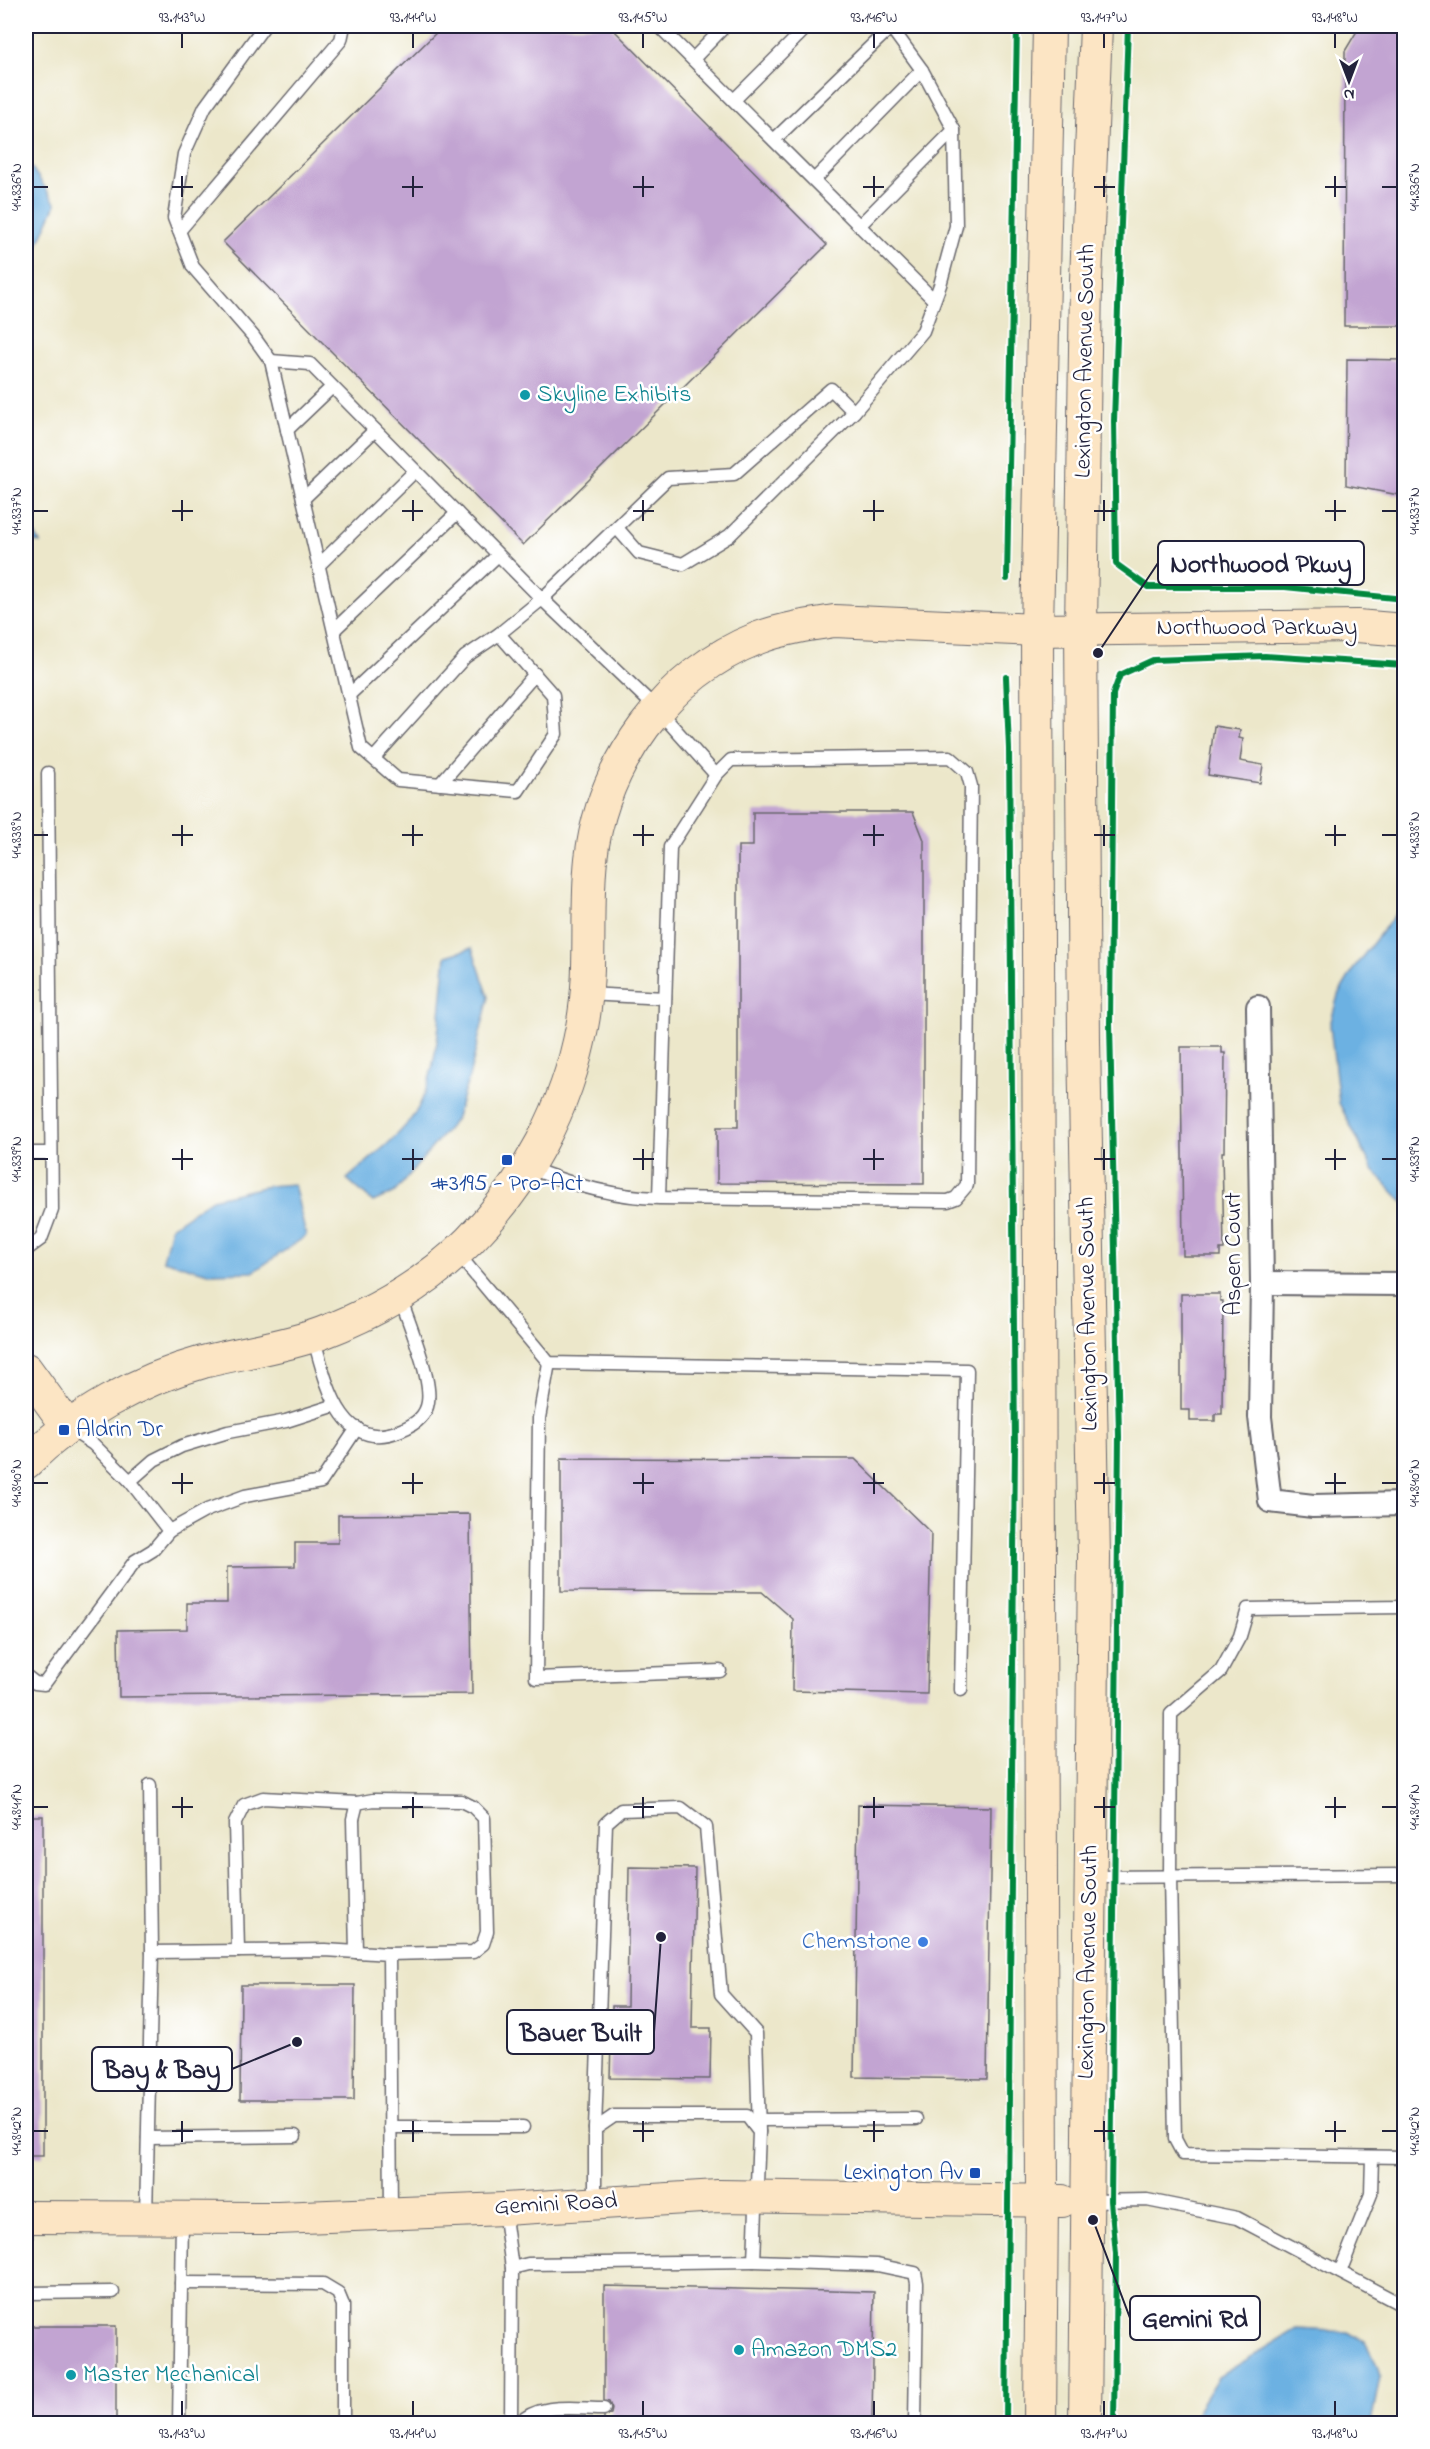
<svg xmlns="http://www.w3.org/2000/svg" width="1430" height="2449" font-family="'Indie Flower',sans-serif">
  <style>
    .water { fill: #6cb1e2; stroke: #476a8e; stroke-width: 1.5 }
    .building { fill: #c2a4d2 }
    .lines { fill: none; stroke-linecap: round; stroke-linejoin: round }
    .lane-casing { stroke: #69676d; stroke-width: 15 }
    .street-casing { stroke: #69676d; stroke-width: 26 }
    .secondary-casing { stroke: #69676d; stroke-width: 34 }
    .lane { stroke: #fff; stroke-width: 12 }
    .street { stroke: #fff; stroke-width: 22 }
    .secondary { stroke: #fce5c4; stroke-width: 32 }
    .cycleway-casing { stroke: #fff; stroke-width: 10 }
    .cycleway { stroke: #00873e; stroke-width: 6 }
    .ticks { fill: none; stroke: #22223b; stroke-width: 2 }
    .culture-dot { fill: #0f9aa8; stroke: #fff; stroke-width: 2 }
    .transit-dot { fill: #1a4fb4; stroke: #fff; stroke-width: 2 }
    .shop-dot { fill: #3f7fe0; stroke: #fff; stroke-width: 2 }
    .labels { text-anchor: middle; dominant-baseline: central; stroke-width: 5; stroke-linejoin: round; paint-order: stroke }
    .street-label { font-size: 24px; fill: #22223b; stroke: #fff }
    .culture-label { font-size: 24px; fill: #0d838f; stroke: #fff; text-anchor: start }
    .transit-label { font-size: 24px; fill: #164399; stroke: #fff }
    .shop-label { font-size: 24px; fill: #366cbe; stroke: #fff; text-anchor: end }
    .leader { fill: none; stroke: #22223b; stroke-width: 2 }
    .callout-dot { fill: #22223b; stroke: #fff; stroke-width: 2 }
    .callout { fill: #fff; stroke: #22223b; stroke-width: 2 }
    .callout-label { font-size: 26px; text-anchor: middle; font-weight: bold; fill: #22223b }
    .neatline { fill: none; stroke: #22223b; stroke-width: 2 }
    .ticks-label { font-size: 15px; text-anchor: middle; fill: #22223b }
  </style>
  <rect width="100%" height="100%" fill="#fff"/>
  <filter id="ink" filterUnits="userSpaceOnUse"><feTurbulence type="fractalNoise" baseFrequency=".0167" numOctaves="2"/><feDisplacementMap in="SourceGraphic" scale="12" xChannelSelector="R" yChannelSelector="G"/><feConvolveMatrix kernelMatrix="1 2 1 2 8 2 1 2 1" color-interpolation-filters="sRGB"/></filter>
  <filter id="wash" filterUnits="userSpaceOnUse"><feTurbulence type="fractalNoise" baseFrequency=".008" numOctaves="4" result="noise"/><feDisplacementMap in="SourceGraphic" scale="24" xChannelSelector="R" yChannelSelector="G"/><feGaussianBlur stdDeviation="1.35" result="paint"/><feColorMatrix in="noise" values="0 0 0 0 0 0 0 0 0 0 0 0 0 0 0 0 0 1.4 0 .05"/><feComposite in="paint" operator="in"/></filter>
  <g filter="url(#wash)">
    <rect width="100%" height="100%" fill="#ece7ca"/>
    <g class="water">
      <polygon points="26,159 56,204 35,251 26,258"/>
      <polygon points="26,517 40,543 26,540"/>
      <polygon points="1404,903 1404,1203 1373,1170 1339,1103 1330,1025 1338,995 1356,965"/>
      <path d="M472,948L489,997L469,1077L455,1120L395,1192L373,1202L347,1179C370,1158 409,1131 421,1102C440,1061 440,1001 446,956Z"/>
      <polygon points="294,1184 306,1236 253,1272 208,1273 163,1260 171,1227 212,1199 268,1186"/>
      <polygon points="1297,2329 1348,2332 1365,2342 1377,2365 1380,2377 1371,2423 1189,2423 1218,2377"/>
    </g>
    <g id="blocks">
      <g class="building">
        <polygon points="443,26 610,26 827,245 523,545 223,242"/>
        <polygon points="1360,26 1404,26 1404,326 1344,326 1345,51"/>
        <polygon points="1347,359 1404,360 1404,496 1346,485"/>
        <polygon points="1214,726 1240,730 1239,738 1243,739 1240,761 1263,765 1260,783 1208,775"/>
        <polygon points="753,812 913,812 924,840 924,1184 717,1183 717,1127 738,1127 738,846 753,846"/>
        <polygon points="1181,1047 1222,1047 1222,1053 1225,1053 1224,1152 1222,1152 1224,1249 1220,1249 1220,1256 1183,1256"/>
        <polygon points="1181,1294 1220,1294 1220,1301 1223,1301 1222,1414 1215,1414 1215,1421 1190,1421 1190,1410 1181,1410"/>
        <polygon points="561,1458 855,1459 931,1533 927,1694 792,1691 793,1619 762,1592 561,1591"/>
        <polygon points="470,1514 472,1694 119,1697 118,1630 187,1629 187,1603 227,1603 227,1567 295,1566 295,1543 338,1543 338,1515"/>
        <polygon points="858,1805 991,1807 987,2079 854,2077"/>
        <rect x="26" y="1816" width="17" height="340"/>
        <polygon points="629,1867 695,1868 692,2028 711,2028 710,2079 610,2078 612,2006 627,2006"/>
        <polygon points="241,1985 355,1985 354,2100 240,2100"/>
        <polygon points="604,2286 874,2292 872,2424 604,2424 604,2417 611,2414 612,2409 609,2402 604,2401"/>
        <rect x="26" y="2326" width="90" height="98"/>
      </g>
    </g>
  </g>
  <g filter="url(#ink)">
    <use href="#blocks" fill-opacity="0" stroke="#69676d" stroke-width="1.5"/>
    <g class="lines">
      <g class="lane-casing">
        <g id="lane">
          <polyline points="264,26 205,107 184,154 174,218 193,267 253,336 271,361 361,748 398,780 518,791 556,734 553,695 499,634 542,599 658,710 716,775"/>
          <polyline points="659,26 934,300"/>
          <polyline points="693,59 725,26"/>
          <polyline points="734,100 808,26"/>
          <polyline points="774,140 891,27"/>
          <polyline points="814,180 922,70"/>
          <polyline points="860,225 954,130"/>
          <polyline points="179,231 341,40 344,26"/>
          <polyline points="271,361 310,364 542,599 668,478 734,474 831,389 854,412 729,536 683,564 639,553 617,528"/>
          <polyline points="854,412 923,331 940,285 956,226 954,130 922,70 890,26"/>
          <polyline points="287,430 332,387"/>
          <polyline points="303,499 375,430"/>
          <polyline points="319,565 415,471"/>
          <polyline points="334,630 457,513"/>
          <polyline points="349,695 498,555"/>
          <polyline points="374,758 465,657 499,634"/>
          <polyline points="440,784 535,674"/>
          <polyline points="587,994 665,998"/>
          <polyline points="26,1153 51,1153"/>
          <path d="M528,1167C571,1185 613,1197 659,1198L948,1201L956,1198L967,1185L971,786L967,772L950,757L731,760L716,775L670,847L659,1198"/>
          <polyline points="26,1250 41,1239 52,1210 48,773"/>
          <polyline points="457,1253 549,1363 967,1370 961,1690"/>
          <path d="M313,1336C325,1377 339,1456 401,1430C414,1425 426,1417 428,1402C432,1377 408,1322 400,1296"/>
          <polyline points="549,1363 539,1418 536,1678 720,1671"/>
          <polyline points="70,1429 93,1444 130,1481 154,1460 182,1446 228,1432 286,1421 336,1405"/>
          <polyline points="169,1531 207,1510 245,1496 321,1482 357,1428"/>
          <polyline points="1404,1607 1248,1609 1240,1636 1221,1671 1171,1714 1170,1876 1175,2139 1183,2154 1404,2157"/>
          <polyline points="26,1676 35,1683 44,1684 135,1561 153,1550 169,1531 130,1481"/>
          <polyline points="150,1785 152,1952"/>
          <polyline points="1092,1877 1404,1875"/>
          <polyline points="238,1951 235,1823 244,1805 263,1798 357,1803"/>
          <polyline points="356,1952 353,1819 357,1803 373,1800 461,1801 473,1807 484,1818 487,1932 483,1944 473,1952 389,1954"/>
          <polyline points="759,2120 916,2119"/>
          <polyline points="390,2127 523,2127"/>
          <polyline points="595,2129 606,1823 621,1810 681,1808 706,1827 721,1994 756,2033 759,2132"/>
          <polyline points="148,2138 295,2136"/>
          <polyline points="1087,2201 1147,2200 1237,2218 1404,2306"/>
          <polyline points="504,2210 512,2268 528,2264 754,2261 759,2132 747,2116 614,2116 595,2129 595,2203"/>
          <polyline points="146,2216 152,1952 325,1950 389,1954 391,2212"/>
          <polyline points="754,2261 877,2265 915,2273 917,2283 915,2424"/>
          <polyline points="1340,2272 1371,2194 1372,2157"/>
          <polyline points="26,2283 26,2218"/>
          <polyline points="181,2283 323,2284 338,2293 343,2305 343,2424"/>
          <polyline points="26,2293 113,2292"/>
          <polyline points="179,2424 182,2219"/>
          <polyline points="511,2424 512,2268"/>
          <path d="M518,2424C539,2402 575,2409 604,2409"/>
        </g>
      </g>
      <g class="street-casing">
        <g id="street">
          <polyline points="1258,1007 1262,1283 1260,1417 1270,1501 1313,1506 1404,1504"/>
          <polyline points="1262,1283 1404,1284"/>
        </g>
      </g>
      <g class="secondary-casing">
        <g id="secondary">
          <polyline points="26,1369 68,1427"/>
          <path d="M26,1463C74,1415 138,1380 203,1362C243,1352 284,1347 322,1333C377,1312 428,1282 469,1241C527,1182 567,1108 582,1027C593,971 585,915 591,859C602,763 667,674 758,638C782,629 808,625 834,621L1037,630L1357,626L1404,630"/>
          <polyline points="26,2217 278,2218 504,2209 718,2196 1062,2201"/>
          <polyline points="1040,2424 1042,2200 1037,630 1049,26"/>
          <polyline points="1085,2424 1094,1557 1084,1042 1081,629 1086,280 1096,26"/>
        </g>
      </g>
      <use href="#lane" class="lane"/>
      <use href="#street" class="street"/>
      <use href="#secondary" class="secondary"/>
      <g class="cycleway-casing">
        <g id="cycleway">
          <polyline points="1128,26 1114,421 1116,564 1148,587 1285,587 1404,599"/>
          <polyline points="1007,579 1017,26"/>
          <polyline points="1006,677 1009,749 1015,1446 1006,2424"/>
          <polyline points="1114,2424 1116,2254 1111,2201 1119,1436 1110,1024 1113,694 1120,675 1153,660 1265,656 1404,665"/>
        </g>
      </g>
      <use href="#cycleway" class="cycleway"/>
    </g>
  </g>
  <path class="ticks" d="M182,33V48M413,33V48M643,33V48M874,33V48M1104,33V48M1335,33V48M182,176V197M413,176V197M643,176V197M874,176V197M1104,176V197M1335,176V197M33,187H48M172,187H193M402,187H423M633,187H654M863,187H884M1094,187H1115M1325,187H1346M1382,187H1397M182,500V521M413,500V521M643,500V521M874,500V521M1104,500V521M1335,500V521M33,511H48M172,511H193M402,511H423M633,511H654M863,511H884M1094,511H1115M1325,511H1346M1382,511H1397M182,825V846M413,825V846M643,825V846M874,825V846M1104,825V846M1335,825V846M33,835H48M172,835H193M402,835H423M633,835H654M863,835H884M1094,835H1115M1325,835H1346M1382,835H1397M182,1149V1170M413,1149V1170M643,1149V1170M874,1149V1170M1104,1149V1170M1335,1149V1170M33,1159H48M172,1159H193M402,1159H423M633,1159H654M863,1159H884M1094,1159H1115M1325,1159H1346M1382,1159H1397M182,1473V1494M413,1473V1494M643,1473V1494M874,1473V1494M1104,1473V1494M1335,1473V1494M33,1483H48M172,1483H193M402,1483H423M633,1483H654M863,1483H884M1094,1483H1115M1325,1483H1346M1382,1483H1397M182,1797V1818M413,1797V1818M643,1797V1818M874,1797V1818M1104,1797V1818M1335,1797V1818M33,1807H48M172,1807H193M402,1807H423M633,1807H654M863,1807H884M1094,1807H1115M1325,1807H1346M1382,1807H1397M182,2121V2142M413,2121V2142M643,2121V2142M874,2121V2142M1104,2121V2142M1335,2121V2142M33,2131H48M172,2131H193M402,2131H423M633,2131H654M863,2131H884M1094,2131H1115M1325,2131H1346M1382,2131H1397M182,2401V2416M413,2401V2416M643,2401V2416M874,2401V2416M1104,2401V2416M1335,2401V2416"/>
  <g class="culture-dot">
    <circle cx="525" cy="395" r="6"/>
    <circle cx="739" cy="2350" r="6"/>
    <circle cx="71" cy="2375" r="6"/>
  </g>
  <g class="transit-dot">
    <rect x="501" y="1154" width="12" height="12" rx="3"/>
    <rect x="58" y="1424" width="12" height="12" rx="3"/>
    <rect x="969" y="2167" width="12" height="12" rx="3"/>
  </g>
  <circle class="shop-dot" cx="923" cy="1942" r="6"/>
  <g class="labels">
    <g class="street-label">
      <text transform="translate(1086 361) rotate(-89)">Lexington Avenue South</text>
      <text x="1257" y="628">Northwood Parkway</text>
      <text transform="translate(1234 1254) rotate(-90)">Aspen Court</text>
      <text transform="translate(1089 1314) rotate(-91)">Lexington Avenue South</text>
      <text transform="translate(1089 1962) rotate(-89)">Lexington Avenue South</text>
      <text transform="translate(556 2205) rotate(-3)">Gemini Road</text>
    </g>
    <g class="culture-label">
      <text x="537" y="395">Skyline Exhibits</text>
      <text x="751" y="2350">Amazon DMS2</text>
      <text x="83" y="2375">Master Mechanical</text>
    </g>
    <g class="transit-label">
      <text x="507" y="1184">#3195 - Pro-Act</text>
      <text x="76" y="1430" text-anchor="start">Aldrin Dr</text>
      <text x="963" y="2173" text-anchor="end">Lexington Av</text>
    </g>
    <g class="shop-label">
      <text x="911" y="1942">Chemstone</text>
    </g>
  </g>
  <path class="leader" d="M1098 653L1158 563M661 1937L654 2032M297 2042L232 2069M1093 2220L1130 2318"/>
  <g class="callout-dot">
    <circle cx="1098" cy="653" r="6"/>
    <circle cx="661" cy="1937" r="6"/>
    <circle cx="297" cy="2042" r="6"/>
    <circle cx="1093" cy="2220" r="6"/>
  </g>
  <g class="callout">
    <rect x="1158" y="541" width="206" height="44" rx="6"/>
    <rect x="507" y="2010" width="147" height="44" rx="6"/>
    <rect x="92" y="2047" width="140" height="44" rx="6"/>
    <rect x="1130" y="2296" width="130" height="44" rx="6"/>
  </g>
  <g class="callout-label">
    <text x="1261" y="572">Northwood Pkwy</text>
    <text x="581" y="2041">Bauer Built</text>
    <text x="162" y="2078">Bay &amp; Bay</text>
    <text x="1195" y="2327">Gemini Rd</text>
  </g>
  <rect width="1430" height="2449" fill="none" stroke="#fff" stroke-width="66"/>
  <g transform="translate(1349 81) rotate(180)" stroke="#ffffff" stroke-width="4.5" paint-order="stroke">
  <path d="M0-4.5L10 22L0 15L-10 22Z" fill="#22223b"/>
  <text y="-9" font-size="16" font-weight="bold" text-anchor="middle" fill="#22223b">N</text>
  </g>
  <rect x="33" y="33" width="1364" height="2383" class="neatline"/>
  <g class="ticks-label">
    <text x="182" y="22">93.143°W</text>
    <text x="413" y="22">93.144°W</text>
    <text x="643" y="22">93.145°W</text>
    <text x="874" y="22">93.146°W</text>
    <text x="1104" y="22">93.147°W</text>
    <text x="1335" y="22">93.148°W</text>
    <text transform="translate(1414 187) rotate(-90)" y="5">44.836°N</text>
    <text transform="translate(16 187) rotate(-90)" y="5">44.836°N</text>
    <text transform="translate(1414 511) rotate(-90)" y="5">44.837°N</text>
    <text transform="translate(16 511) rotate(-90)" y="5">44.837°N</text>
    <text transform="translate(16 835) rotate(-90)" y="5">44.838°N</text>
    <text transform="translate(1414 835) rotate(-90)" y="5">44.838°N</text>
    <text transform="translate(16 1159) rotate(-90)" y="5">44.839°N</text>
    <text transform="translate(1414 1159) rotate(-90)" y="5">44.839°N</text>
    <text transform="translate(16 1483) rotate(-90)" y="5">44.840°N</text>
    <text transform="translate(1414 1483) rotate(-90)" y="5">44.840°N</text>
    <text transform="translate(1414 1807) rotate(-90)" y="5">44.841°N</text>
    <text transform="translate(16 1807) rotate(-90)" y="5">44.841°N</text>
    <text transform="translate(16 2131) rotate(-90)" y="5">44.842°N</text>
    <text transform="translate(1414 2131) rotate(-90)" y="5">44.842°N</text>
    <text x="182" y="2438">93.143°W</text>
    <text x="413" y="2438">93.144°W</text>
    <text x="643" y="2438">93.145°W</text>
    <text x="874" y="2438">93.146°W</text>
    <text x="1104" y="2438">93.147°W</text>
    <text x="1335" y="2438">93.148°W</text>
  </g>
</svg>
